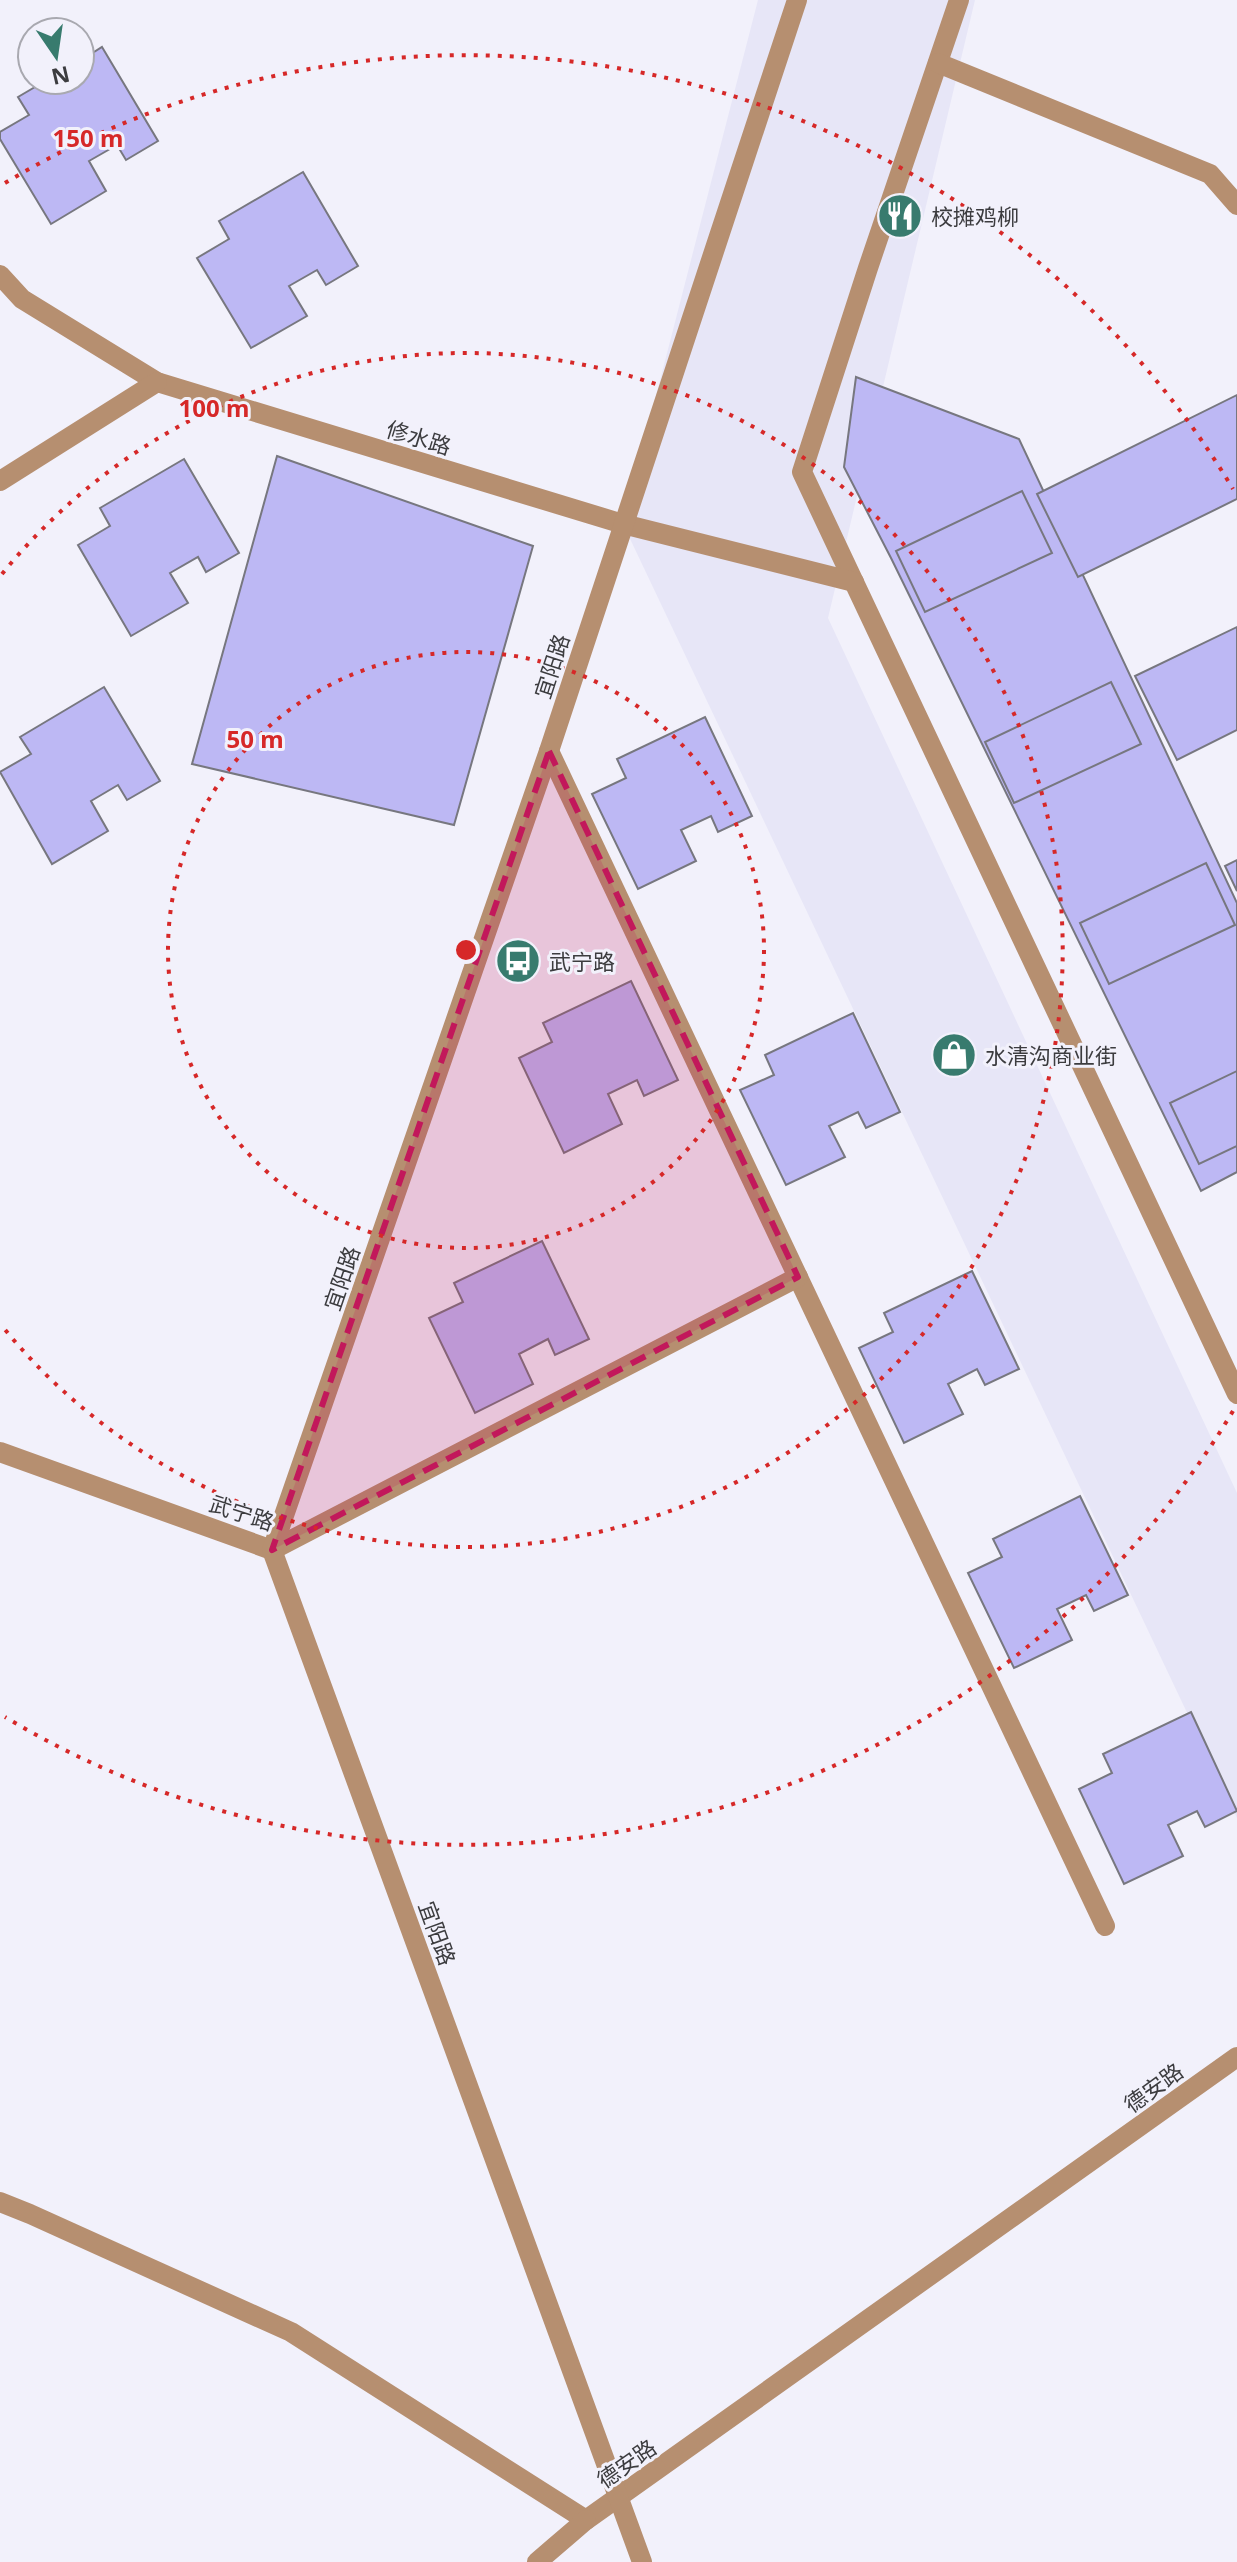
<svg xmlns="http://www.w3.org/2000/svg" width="1237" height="2562" font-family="'Noto Sans','Noto Sans SC',sans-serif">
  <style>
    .built { fill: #e7e6f7 }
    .building { fill: #bdb8f4; stroke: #77777f; stroke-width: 2 }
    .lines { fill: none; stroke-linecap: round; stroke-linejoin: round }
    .minor { stroke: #b68f70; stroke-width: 20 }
    .marked { fill: #c2185b; fill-opacity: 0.2; stroke: #c2185b; stroke-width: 6; stroke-dasharray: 16 10; stroke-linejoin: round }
    .ring { fill: none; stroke: #d62828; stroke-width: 4; stroke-dasharray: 4 8 }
    .labels { text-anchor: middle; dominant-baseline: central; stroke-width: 6; stroke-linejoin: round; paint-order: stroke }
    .poi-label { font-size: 22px; fill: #3c3c3f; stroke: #f2f1fb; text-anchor: start }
    .street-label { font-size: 22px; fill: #3c3c3f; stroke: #f2f1fb }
    .centre { fill: #d62828; stroke: #f2f1fb; stroke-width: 4 }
    .ring-label { font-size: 24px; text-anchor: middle; font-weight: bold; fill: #d62828; stroke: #f2f1fb; stroke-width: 6; stroke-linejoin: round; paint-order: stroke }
  </style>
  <rect width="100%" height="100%" fill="#f2f1fb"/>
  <polygon class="built" points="758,0 975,0 828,618 1237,1493 1237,1818 623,524"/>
  <g class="building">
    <polygon points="102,47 158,141 126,160 117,145 89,161 106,191 51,224 0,139 0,132 29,115 18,97 47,80 80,80 80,61"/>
    <polygon points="303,172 358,266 326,285 317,270 289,286 307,316 251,348 197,258 229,239 219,221"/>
    <polygon points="856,377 1019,439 1237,903 1237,1172 1201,1191 891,558 844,467"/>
    <polygon points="1237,395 1237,499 1078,577 1037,494"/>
    <polygon points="277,456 533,546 454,825 192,764"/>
    <polygon points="184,459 239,553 206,572 198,557 170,573 188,603 131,636 78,545 110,526 100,508"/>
    <polygon points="1022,491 1052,553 925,612 896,551"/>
    <polygon points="1237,627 1237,730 1177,760 1135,676"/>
    <polygon points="1111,682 1141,744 1014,803 985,742"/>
    <polygon points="104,687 160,781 127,800 118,785 91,801 108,831 52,864 0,772 31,754 20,737"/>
    <polygon points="705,717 752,816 718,832 711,816 681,830 696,861 638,889 592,794 626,778 617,759"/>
    <polygon points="1237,860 1237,891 1225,866"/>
    <polygon points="1206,863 1235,925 1109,984 1080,923"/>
    <polygon points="631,981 678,1080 644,1096 637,1080 608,1094 622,1124 564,1153 519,1058 552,1042 543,1023"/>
    <polygon points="853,1013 900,1112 866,1128 858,1112 829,1126 845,1157 786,1185 740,1090 774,1075 765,1055"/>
    <polygon points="1237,1071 1237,1146 1199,1164 1170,1103"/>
    <polygon points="542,1241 589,1339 555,1355 548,1339 519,1354 533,1384 475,1413 429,1318 463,1302 454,1283"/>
    <polygon points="972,1271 1019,1369 985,1385 977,1369 948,1384 963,1414 904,1443 859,1348 893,1332 884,1313"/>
    <polygon points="1080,1496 1128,1595 1094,1611 1086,1595 1057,1609 1072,1640 1014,1668 968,1573 1002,1557 993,1539"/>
    <polygon points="1191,1712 1237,1811 1205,1827 1197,1811 1168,1825 1183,1856 1124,1884 1079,1789 1112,1773 1103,1754"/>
  </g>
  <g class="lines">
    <g class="minor">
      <polyline points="959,0 868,268 802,472 1237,1394"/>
      <polyline points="938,63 1210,174 1237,205"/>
      <polyline points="0,275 22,299 157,382 623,524 854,582"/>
      <polyline points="0,481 157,382"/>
      <polyline points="549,751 1105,1926"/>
      <polyline points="0,1452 272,1550 798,1277"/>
      <polyline points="0,2202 30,2214 291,2332 586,2520 1237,2057"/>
      <polyline points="537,2562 586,2520"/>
      <polyline points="642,2562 272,1550 549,751 797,0"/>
    </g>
  </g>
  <path class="marked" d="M549,751L798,1277L272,1550Z"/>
  <g class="ring">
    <circle cx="466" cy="950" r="298"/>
    <path d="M2 574A597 597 0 1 1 2 1326"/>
    <path d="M1233 1411A895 895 0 0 1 5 1717M5 183A895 895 0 0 1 1233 489"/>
  </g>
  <defs>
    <g id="restaurant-disc" transform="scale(2.3)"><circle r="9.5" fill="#387b6e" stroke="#f2f1fb"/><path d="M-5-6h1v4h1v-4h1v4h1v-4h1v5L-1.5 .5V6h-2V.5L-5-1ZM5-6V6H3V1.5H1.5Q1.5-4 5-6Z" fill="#fff"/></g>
    <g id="bus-disc" transform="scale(2.3)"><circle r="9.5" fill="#387b6e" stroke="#f2f1fb"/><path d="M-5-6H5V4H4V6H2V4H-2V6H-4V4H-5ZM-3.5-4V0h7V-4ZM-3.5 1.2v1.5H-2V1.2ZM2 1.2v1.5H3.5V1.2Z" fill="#fff"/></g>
    <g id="shop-disc" transform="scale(2.3)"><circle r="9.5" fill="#387b6e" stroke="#f2f1fb"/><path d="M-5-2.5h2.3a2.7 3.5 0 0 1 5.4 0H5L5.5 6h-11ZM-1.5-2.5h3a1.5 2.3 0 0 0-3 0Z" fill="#fff"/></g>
  </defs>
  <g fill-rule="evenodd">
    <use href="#restaurant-disc" x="900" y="216"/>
    <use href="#bus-disc" x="518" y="961"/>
    <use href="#shop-disc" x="954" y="1055"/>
  </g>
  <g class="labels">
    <g class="poi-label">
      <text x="931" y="216">校摊鸡柳</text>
      <text x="549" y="961">武宁路</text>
      <text x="985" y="1055">水清沟商业街</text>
    </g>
    <g class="street-label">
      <text transform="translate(419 437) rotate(17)">修水路</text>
      <text transform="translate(551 666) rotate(-72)">宜阳路</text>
      <text transform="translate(341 1278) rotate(-71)">宜阳路</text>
      <text transform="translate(242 1512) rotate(18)">武宁路</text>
      <text transform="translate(438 1933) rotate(70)">宜阳路</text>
      <text transform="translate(1153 2087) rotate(-36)">德安路</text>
      <text transform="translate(626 2463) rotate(-35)">德安路</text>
    </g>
  </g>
  <circle cx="466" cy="950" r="12" class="centre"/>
  <g class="ring-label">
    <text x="88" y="147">150 m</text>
    <text x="214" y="417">100 m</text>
    <text x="255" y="748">50 m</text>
  </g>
  <g transform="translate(56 56) rotate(167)"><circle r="38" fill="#f2f1fb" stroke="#a9a9b0" stroke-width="2"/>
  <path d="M0-6L14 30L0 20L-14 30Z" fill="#387b6e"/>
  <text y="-12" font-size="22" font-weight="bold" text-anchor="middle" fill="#3c3c3f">N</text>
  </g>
</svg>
